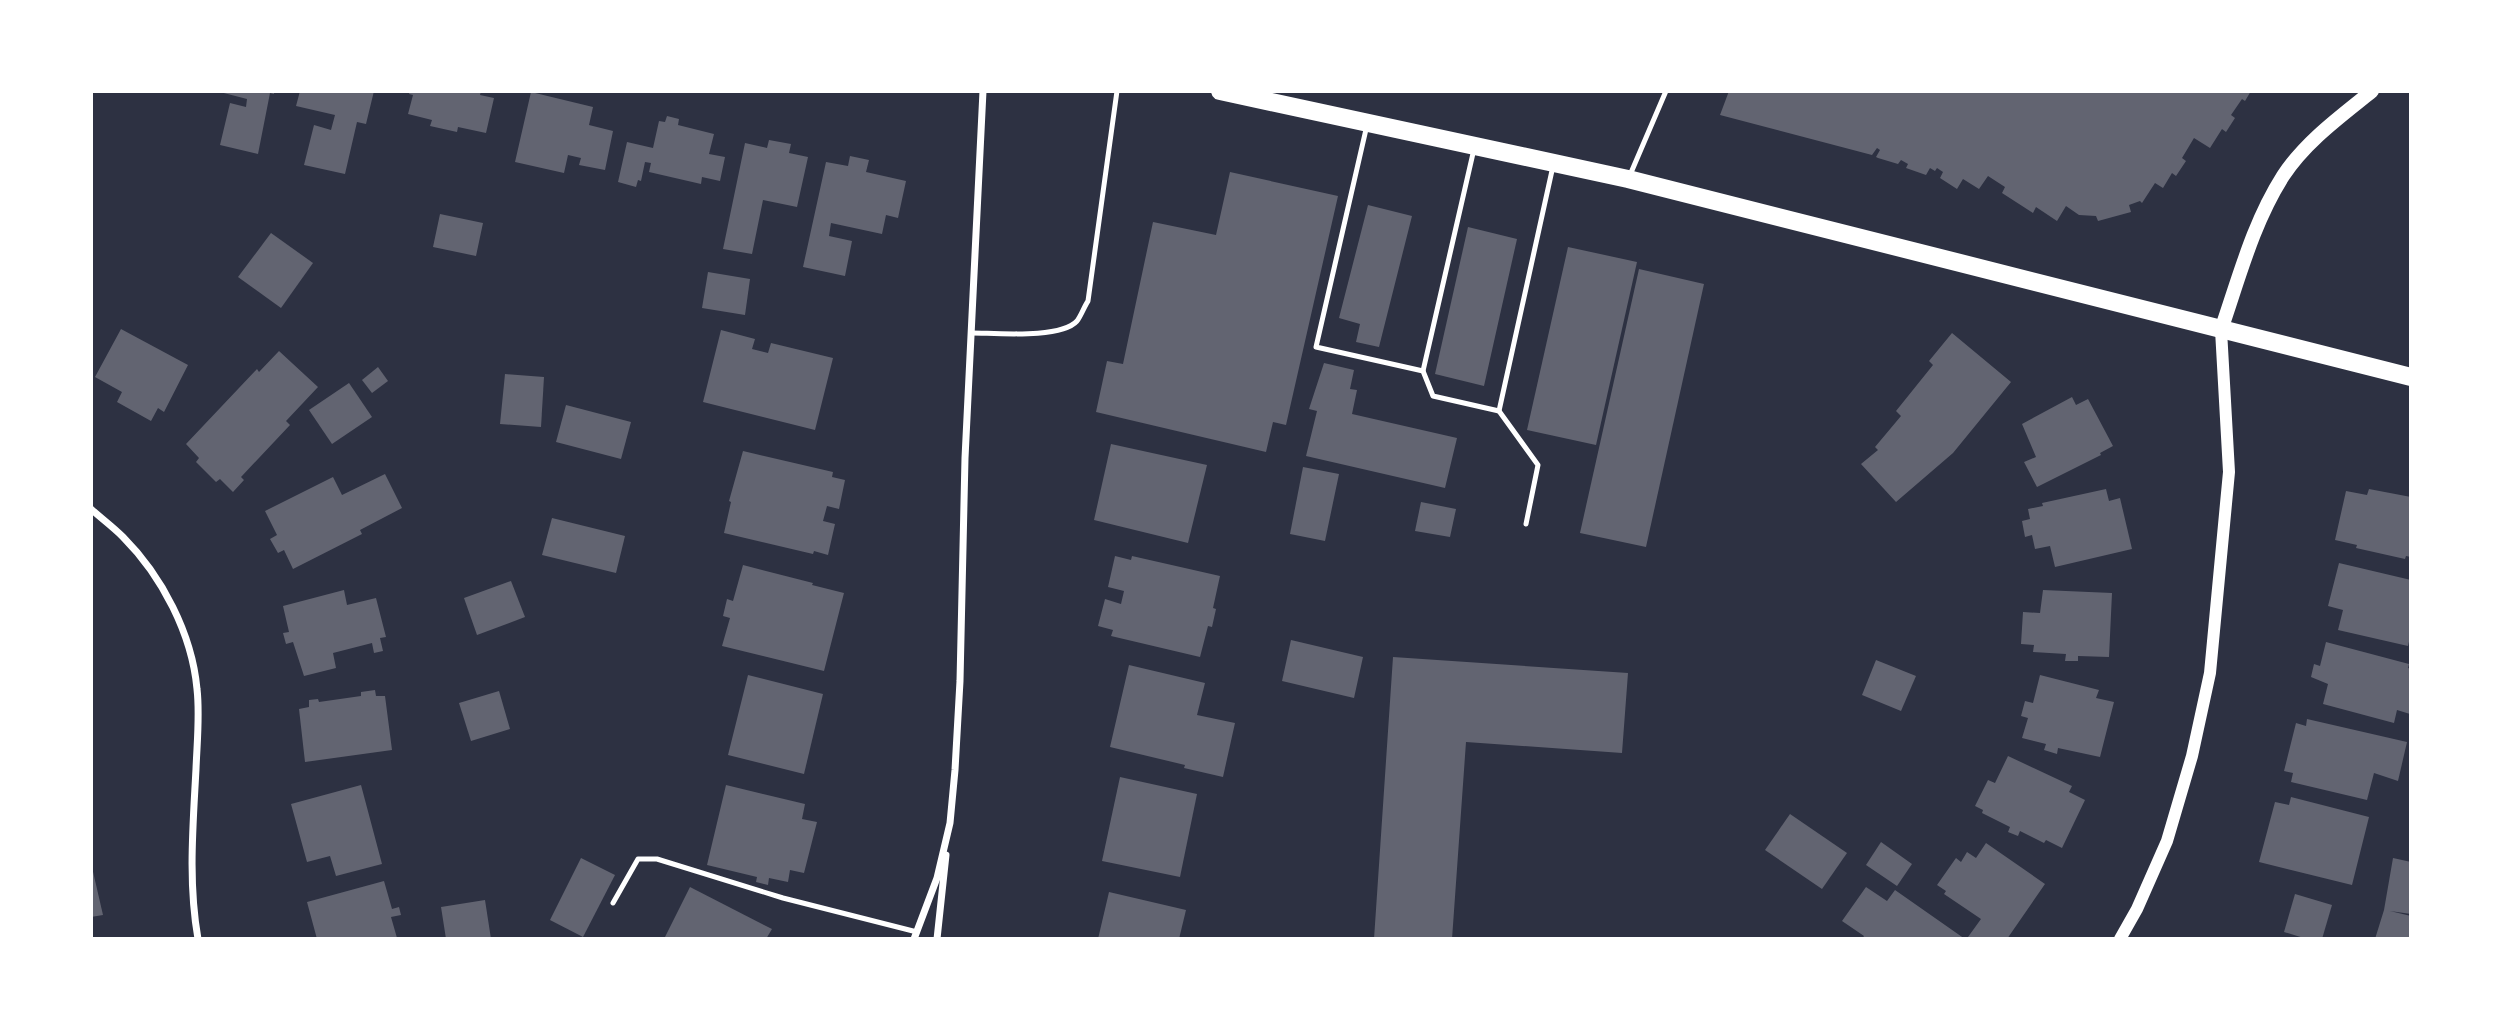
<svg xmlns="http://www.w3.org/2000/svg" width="2502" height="1030" font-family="'IBM Plex Serif',serif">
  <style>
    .building { fill: #626471 }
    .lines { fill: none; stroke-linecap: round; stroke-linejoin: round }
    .service { stroke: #fff; stroke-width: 5 }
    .minor { stroke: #fff; stroke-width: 7 }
    .tertiary { stroke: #fff; stroke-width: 12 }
    .secondary { stroke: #fff; stroke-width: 14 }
    .primary { stroke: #fff; stroke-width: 18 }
  </style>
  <rect width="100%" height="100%" fill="#2d3142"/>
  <g class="building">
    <polygon points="216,91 274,91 274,94 270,93 258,154 220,145 230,103 246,107 247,99"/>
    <polygon points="300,91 374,91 366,124 357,122 345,174 304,165 314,125 331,130 335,115 296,106"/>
    <polygon points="410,91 481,91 480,95 494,98 486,133 458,127 457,132 430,126 432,120 408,114 413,95 409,94"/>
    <polygon points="1729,91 2251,91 2245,101 2242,99 2231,115 2235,118 2226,132 2222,129 2210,148 2194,138 2182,158 2186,161 2176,176 2172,173 2163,188 2155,183 2142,203 2140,201 2129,205 2131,212 2098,221 2096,216 2079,215 2066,206 2057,221 2036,207 2033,213 2002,193 2005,187 1988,176 1979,189 1963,179 1957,189 1940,178 1943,172 1937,168 1935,171 1930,168 1926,175 1906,168 1908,164 1901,160 1898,164 1878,158 1876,157 1880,150 1877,148 1872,155 1720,115"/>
    <polygon points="531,92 593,107 589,125 613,131 605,170 579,165 581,158 568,155 564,173 515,162"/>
    <polygon points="667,116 679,119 678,125 714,134 709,154 725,157 720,181 702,177 701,184 649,172 651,163 645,162 641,181 638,180 636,187 618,182 627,142 653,148 659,121 665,122"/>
    <polygon points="769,140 791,144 789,153 808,157 797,207 763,200 752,254 723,249 745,143 767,148"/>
    <polygon points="850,156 869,160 866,172 906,181 898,218 886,215 882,234 831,223 829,236 852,241 845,276 803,267 826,162 848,166"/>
    <polygon points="1230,172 1338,196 1286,425 1273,422 1266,452 1096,412 1107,361 1123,364 1153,222 1216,235"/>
    <polygon points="1368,205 1412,216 1379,347 1356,342 1360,324 1339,318"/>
    <polygon points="440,214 483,223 476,256 433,247"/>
    <polygon points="1468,227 1517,239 1484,386 1435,374"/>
    <polygon points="271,233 313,263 281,308 238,277"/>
    <polygon points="1568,247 1637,262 1596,445 1527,430"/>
    <polygon points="1639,269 1704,284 1646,547 1580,533"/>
    <polygon points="708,272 750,279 745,315 702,308"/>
    <polygon points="121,329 188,365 164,412 158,408 151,421 117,402 122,392 95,377"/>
    <polygon points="721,330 755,339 752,349 768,353 771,343 833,358 815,430 703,402"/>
    <polygon points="1952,333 2011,382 1953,453 1896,502 1861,464 1878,450 1875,447 1901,416 1896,411 1933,365 1929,361"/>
    <polygon points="279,351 318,387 286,421 290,425 241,477 244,480 233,492 220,479 216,482 196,462 199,458 186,444 257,369 259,372"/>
    <polygon points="1324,363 1354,370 1350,389 1357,390 1352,414 1457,438 1445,488 1306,456 1317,411 1309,409"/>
    <polygon points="378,367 388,381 372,393 362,380"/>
    <polygon points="505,374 544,377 541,427 500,424"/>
    <polygon points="349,383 372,417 332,444 309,410"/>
    <polygon points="2072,397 2076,405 2088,399 2113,446 2100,453 2101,455 2037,487 2024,462 2036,457 2022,424"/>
    <polygon points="566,405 631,422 621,459 556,442"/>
    <polygon points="1111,444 1207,465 1188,543 1094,520"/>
    <polygon points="743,451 833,472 832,477 845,480 839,509 827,506 823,521 835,524 828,555 814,551 813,554 724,533 731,502 729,501"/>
    <polygon points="1303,467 1339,474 1325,541 1290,534"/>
    <polygon points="385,474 402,508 360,530 362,534 293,569 284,550 278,553 270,539 277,535 265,511 333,477 342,495"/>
    <polygon points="2106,489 2109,501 2120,498 2132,549 2055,567 2050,546 2035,549 2032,535 2025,537 2022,521 2030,519 2028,509 2043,506 2042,503"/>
    <polygon points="2369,489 2411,497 2411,557 2406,556 2405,559 2356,548 2357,545 2335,540 2346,491 2367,495"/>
    <polygon points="1421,502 1456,509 1450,537 1415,531"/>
    <polygon points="552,518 625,536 616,573 542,555"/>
    <polygon points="1115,556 1131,560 1132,556 1220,576 1213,608 1216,609 1212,627 1208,626 1200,657 1111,636 1113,630 1098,626 1105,599 1121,604 1124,591 1108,587"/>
    <polygon points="2339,563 2411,580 2411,633 2408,646 2338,630 2343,610 2328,606"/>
    <polygon points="743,565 813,583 812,585 844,593 824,671 722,646 730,618 723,616 727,599 733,601"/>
    <polygon points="511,581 525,617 477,635 464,598"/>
    <polygon points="344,590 347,605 376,598 386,637 380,638 383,651 374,653 372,643 333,653 336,668 304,676 293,642 286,644 283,633 289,632 283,606"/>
    <polygon points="2043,590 2112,593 2109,657 2078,656 2078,661 2065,661 2066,654 2033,652 2034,645 2021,644 2023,612 2040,613"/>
    <polygon points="1291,640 1363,657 1354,698 1282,681"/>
    <polygon points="2326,642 2409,664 2408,668 2411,669 2410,714 2397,710 2394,723 2323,704 2328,684 2311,677 2314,664 2320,666"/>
    <polygon points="1393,657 1628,673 1622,753 1466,742 1452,939 1374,939"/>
    <polygon points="1876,660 1916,676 1901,711 1862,695"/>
    <polygon points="1129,665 1205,683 1197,715 1235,723 1223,777 1184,768 1185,765 1110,747"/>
    <polygon points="748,675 823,694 804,774 728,755"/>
    <polygon points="2040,675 2099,690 2096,698 2114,702 2100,757 2058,748 2057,754 2044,750 2046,744 2022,738 2028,718 2021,716 2025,701 2033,703"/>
    <polygon points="375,690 376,696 385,696 392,750 305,762 299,709 309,707 309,700 318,699 319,702 361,696 361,692"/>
    <polygon points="499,691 510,729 471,741 459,703"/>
    <polygon points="2307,719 2407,742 2398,781 2374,773 2367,800 2291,782 2293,773 2284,771 2296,723 2306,726"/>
    <polygon points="2008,756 2072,786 2069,792 2085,800 2062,848 2046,840 2044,843 2020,831 2018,836 2008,832 2010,827 1982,813 1983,810 1975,806 1988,780 1995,783"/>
    <polygon points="1120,777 1197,794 1180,877 1102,861"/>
    <polygon points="361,785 382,864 336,876 330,856 307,862 291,804"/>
    <polygon points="726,785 805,804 802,819 817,822 804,873 790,870 788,882 769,878 768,885 756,882 757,877 707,865"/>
    <polygon points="2291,797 2369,817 2352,885 2259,862 2275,802 2289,805"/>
    <polygon points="1790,814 1847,853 1822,889 1765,850"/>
    <polygon points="1881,842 1912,864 1897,886 1866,865"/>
    <polygon points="1986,843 2045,884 2007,939 1972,939 1968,937 1981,919 1944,894 1946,891 1937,885 1956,858 1961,862 1967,852 1976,858"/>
    <polygon points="581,858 615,875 583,937 550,920"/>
    <polygon points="2393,858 2411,862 2411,914 2390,911 2411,916 2411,939 2375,939 2384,910"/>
    <polygon points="91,863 103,915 91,917"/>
    <polygon points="384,881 392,909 399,907 401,915 391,917 397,938 317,939 307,902"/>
    <polygon points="690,887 772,929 766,939 664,939"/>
    <polygon points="1866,887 1887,901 1895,890 1965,939 1862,939 1864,936 1842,921"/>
    <polygon points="1109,892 1186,910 1179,939 1098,939"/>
    <polygon points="2295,894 2332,905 2322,939 2307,939 2284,932"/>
    <polygon points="485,900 491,939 446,939 441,907"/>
  </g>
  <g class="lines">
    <g class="service">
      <polyline points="1367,125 1316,347 1423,371 1433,396 1499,411 1553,166"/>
      <polyline points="1630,175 1666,91"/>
      <path d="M972,333C995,333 1061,339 1077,321C1081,316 1084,307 1088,301L1117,91"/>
      <polyline points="1423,371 1474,149"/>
      <polyline points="1499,411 1538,465 1526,524"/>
      <polyline points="613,903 638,859 657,859 783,898 917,932"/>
    </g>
    <g class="minor">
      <path d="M91,509C102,519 113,527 123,537C162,576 192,634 197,689C200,715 197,742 196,769C193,826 188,882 198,939"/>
      <polyline points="914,939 937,878 950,823 955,770 960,681 965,458 983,91"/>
      <polyline points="937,939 946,855"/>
    </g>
    <polyline class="tertiary" points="2120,939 2137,909 2167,841 2192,756 2210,673 2229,472 2221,330"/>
    <path class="secondary" d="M2221,330C2239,278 2253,223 2283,176C2305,142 2341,116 2372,91"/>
    <polyline class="primary" points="1220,91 1628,179 2411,377"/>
  </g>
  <rect width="2502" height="1030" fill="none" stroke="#ffffff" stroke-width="186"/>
</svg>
